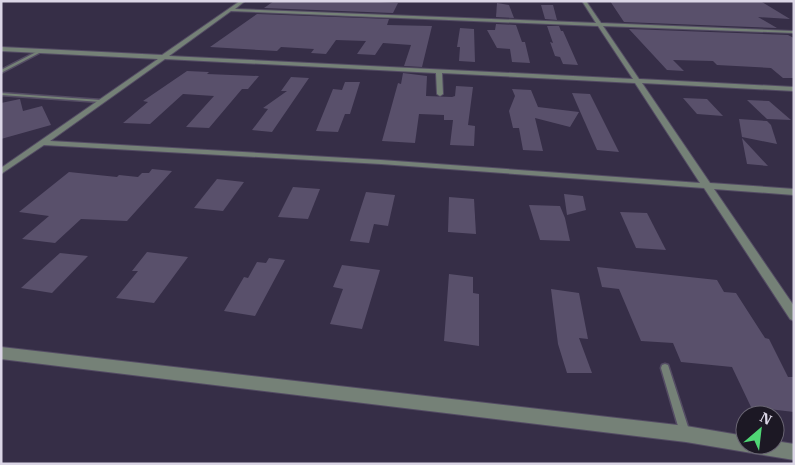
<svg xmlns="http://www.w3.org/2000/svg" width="795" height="465" font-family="'IBM Plex Serif',serif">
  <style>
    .building { fill: #59506b }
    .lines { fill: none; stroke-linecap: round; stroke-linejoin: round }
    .lane-casing { stroke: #544c64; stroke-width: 3 }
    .street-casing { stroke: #544c64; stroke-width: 2 }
    .lane { fill: #758177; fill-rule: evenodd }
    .street { fill: #758177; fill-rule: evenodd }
  </style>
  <rect width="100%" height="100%" fill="#362e47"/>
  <g class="building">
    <polygon points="274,1 363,1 398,3 393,13 264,8"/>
    <polygon points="610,1 762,2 790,19 758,17 777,28 624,22"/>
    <polygon points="497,3 509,5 514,18 496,17"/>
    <polygon points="541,5 553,5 557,20 545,19"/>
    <polygon points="257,14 389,19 387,25 432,26 422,67 404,66 411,45 383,43 375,55 357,54 366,41 336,40 326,54 311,53 314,49 281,47 277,51 210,47"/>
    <polygon points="496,24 516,25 522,42 525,42 530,63 512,62 510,49 497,48 487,30 495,30"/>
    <polygon points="547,26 559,26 561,31 563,31 578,65 563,64 560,57 555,56 550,42 553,43"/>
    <polygon points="460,28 474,29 475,62 459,61 460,47 457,47"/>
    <polygon points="629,29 788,35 794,38 794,78 783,78 771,68 717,65 713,61 673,60 684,71 667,70"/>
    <polygon points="187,71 209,72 207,74 259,76 248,89 242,89 209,128 186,127 214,96 183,94 150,124 123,123 148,102 143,101"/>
    <polygon points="403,73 427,76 426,96 452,97 455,96 456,86 473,87 468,125 475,126 474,146 450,145 453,120 444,120 444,115 419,114 415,143 382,141 398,83 401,84"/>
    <polygon points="291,77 309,78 272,132 252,130 268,109 263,108 287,91 281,91"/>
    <polygon points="345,82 360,82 350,114 345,114 338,132 316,131 333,89 342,90"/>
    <polygon points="512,89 531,90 538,107 579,112 570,127 535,118 543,151 523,150 519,128 513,128 509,111 515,96"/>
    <polygon points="572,93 590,94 619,152 597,150"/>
    <polygon points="683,98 707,99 723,116 697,114"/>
    <polygon points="20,99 23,111 42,106 51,125 1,139 1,103"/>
    <polygon points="747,100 769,101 791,120 767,119"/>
    <polygon points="739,119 767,121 771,125 777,144 742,137"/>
    <polygon points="742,138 768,166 747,164"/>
    <polygon points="152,169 172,171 127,221 81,219 55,243 22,239 49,216 19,212 69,172 117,177 119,175 138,177 142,173 149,173"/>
    <polygon points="217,179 244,182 223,211 194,208"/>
    <polygon points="293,187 320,189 308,219 278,217"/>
    <polygon points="366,192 395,195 388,226 374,224 369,243 350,241"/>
    <polygon points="564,194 583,196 586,210 567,215"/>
    <polygon points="449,197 474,199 476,234 448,232"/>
    <polygon points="529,205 560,206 565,218 570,241 540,240"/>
    <polygon points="620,212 647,213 666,250 636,248"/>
    <polygon points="147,252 188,257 154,303 116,298 138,271 132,271"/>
    <polygon points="60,253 88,256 52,293 21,288"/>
    <polygon points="269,258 285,260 255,316 224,311 244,277 248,278 257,262 266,263"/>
    <polygon points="342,265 380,270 362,329 330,324 343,289 333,287"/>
    <polygon points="597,267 717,280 724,292 736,293 765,338 769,339 788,377 794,377 794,412 751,407 732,367 681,362 673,343 641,341 619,289 602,287"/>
    <polygon points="449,274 473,277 473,293 479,294 479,346 444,341"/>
    <polygon points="551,289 579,293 588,339 579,338 592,373 567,373 558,344"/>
  </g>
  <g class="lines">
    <g class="lane-casing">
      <g id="lane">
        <polygon points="40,50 43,51 1,73 1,70"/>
        <polygon points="1,93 101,100 103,101 101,102 1,95"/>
        <polygon points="665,364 668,365 669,368 690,433 688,436 685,438 682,436 680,433 661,368 662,365"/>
      </g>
    </g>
    <g class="street-casing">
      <g id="street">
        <path d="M240,1H245L235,9L596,23L582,1H586L601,23L794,31V33L603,26L639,79L794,87V91L642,83L710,183L794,189V195L714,189L794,306V321L790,319L704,188L381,164L44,145L1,174V168L158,59L1,51V47L162,55ZM231,11L598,26L633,79L169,56ZM165,59L436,73L437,94L440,96L443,94L442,73L635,83L700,183L381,160L50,141Z"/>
        <polygon points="1,347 686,426 745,436 745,445 775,445 775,441 794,444 794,460 686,442 1,359"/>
      </g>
    </g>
    <use href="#lane" class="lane"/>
    <use href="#street" class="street"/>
  </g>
  <rect width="795" height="465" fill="none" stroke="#dbd6e6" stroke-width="5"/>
  <g transform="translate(760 430) rotate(28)"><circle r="24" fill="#1c1824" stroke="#686472"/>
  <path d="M0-4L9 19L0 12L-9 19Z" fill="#4fd675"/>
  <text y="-8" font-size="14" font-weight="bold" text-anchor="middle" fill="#dbd6e6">N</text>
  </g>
</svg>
